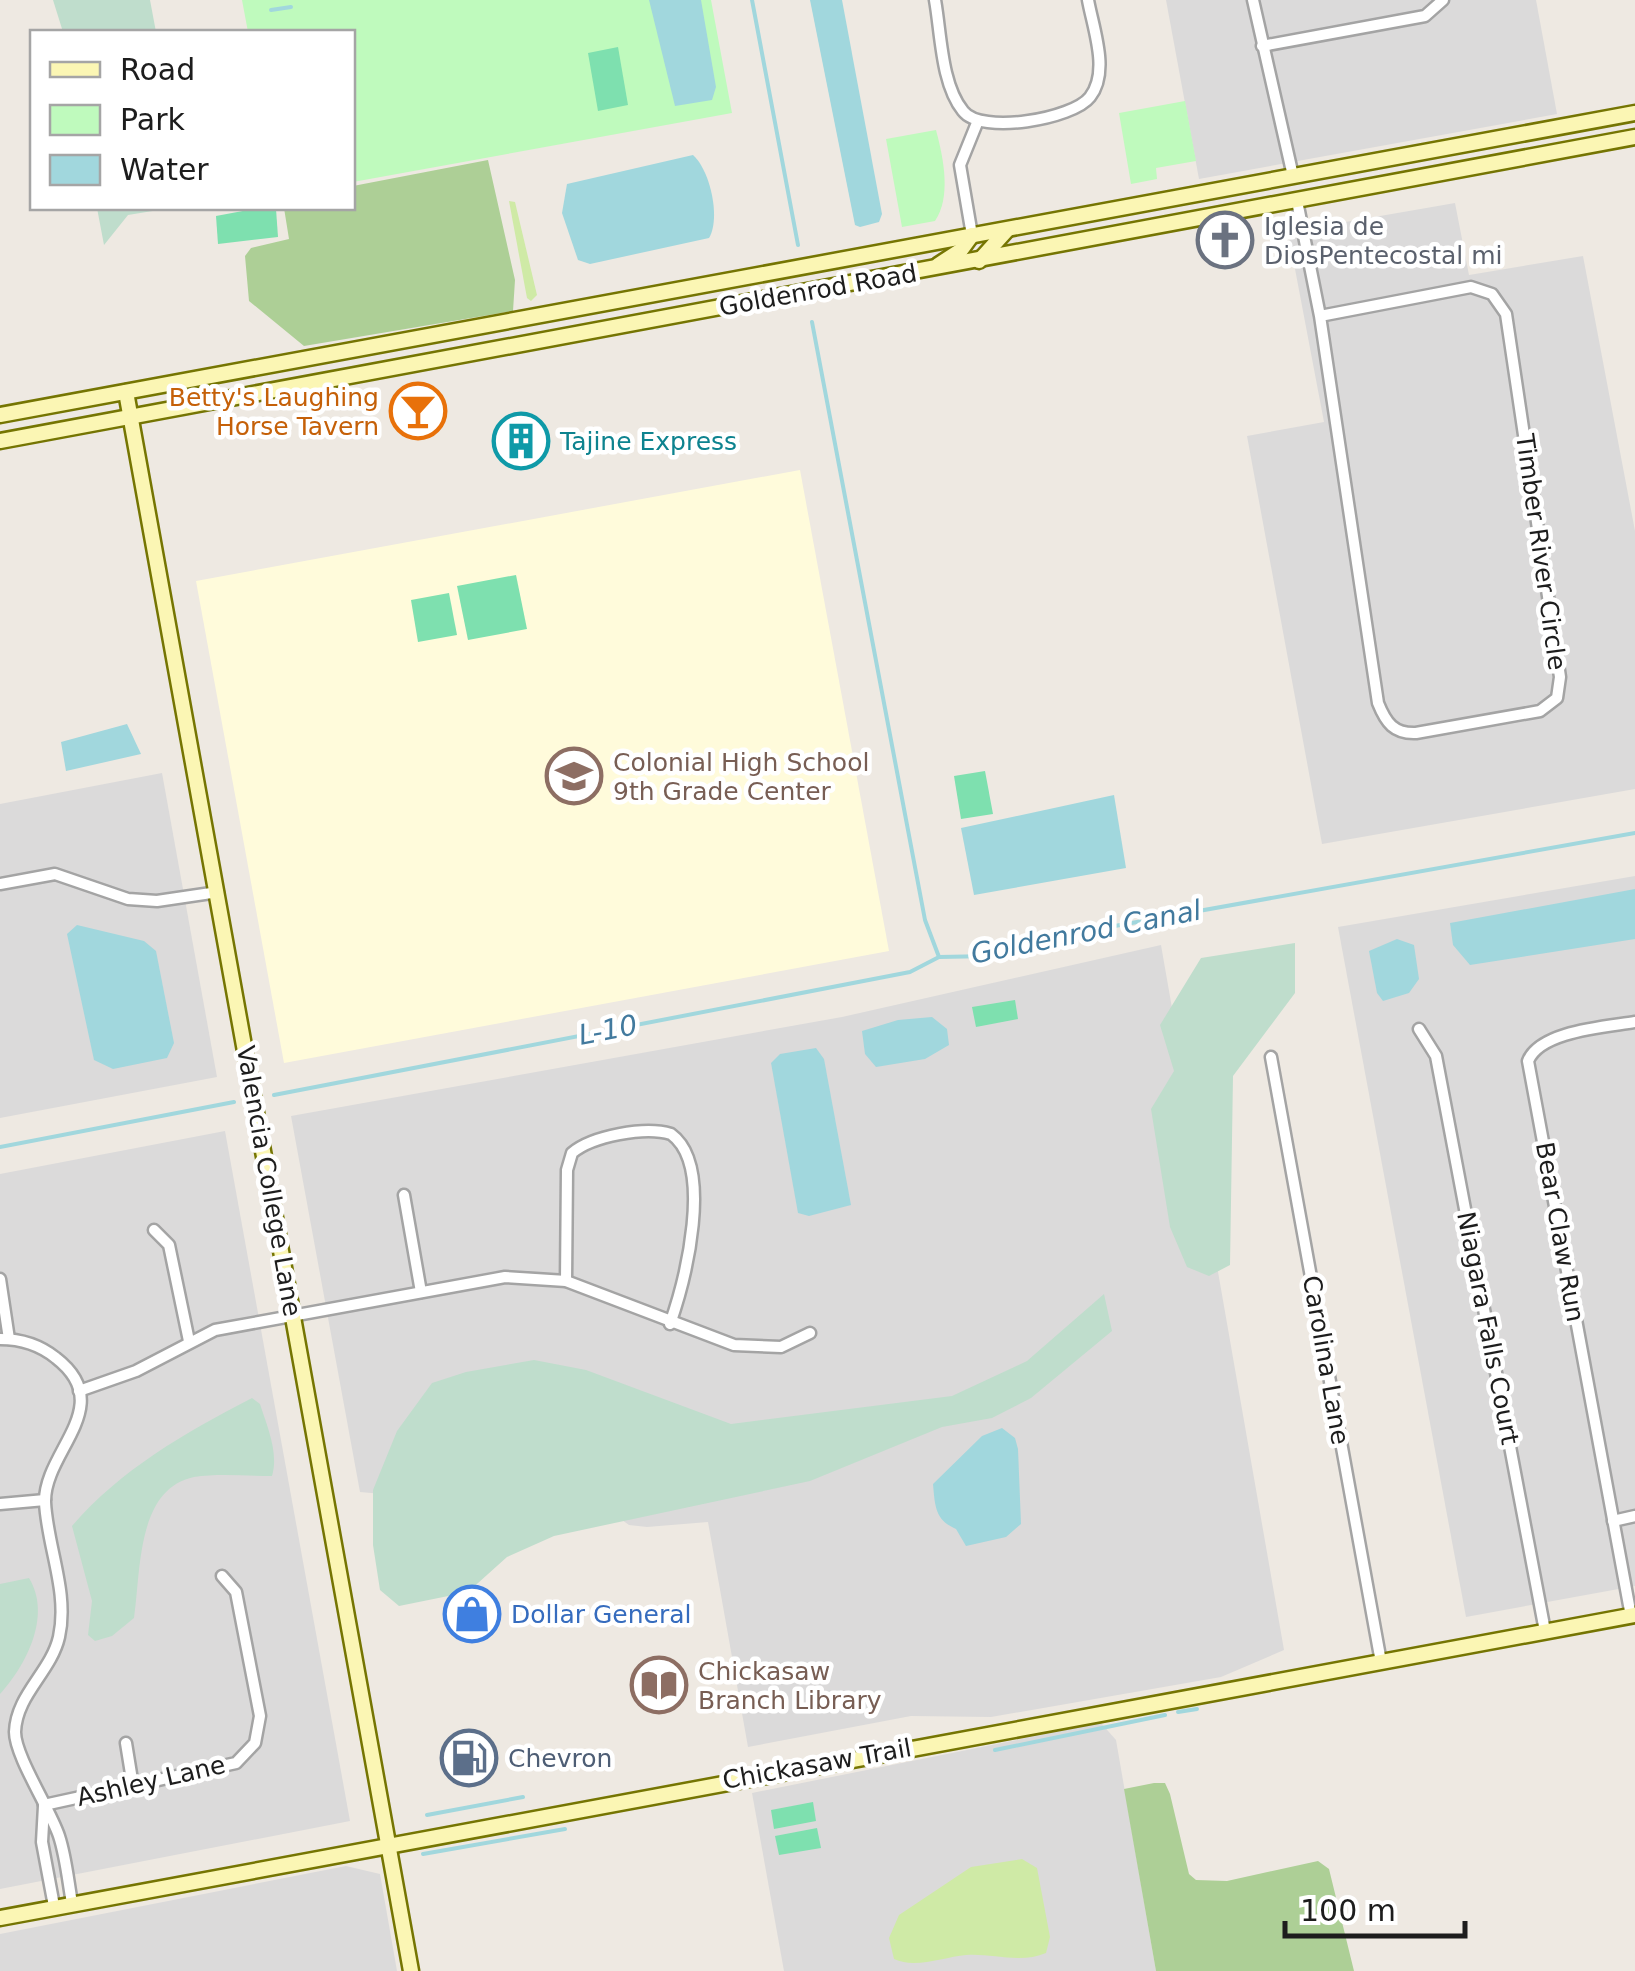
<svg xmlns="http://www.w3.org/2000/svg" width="1635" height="1971" font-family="'DejaVu Sans',sans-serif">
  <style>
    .residential { fill: #dbdada }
    .education { fill: #fffbdb }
    .grass { fill: #cfeaa6 }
    .forest { fill: #adcf96 }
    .wetland { fill: #bfddcc }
    .park { fill: #bffabd }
    .pitch { fill: #7ee0af }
    .water { fill: #a1d7dd }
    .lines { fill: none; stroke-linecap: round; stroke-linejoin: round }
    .stream { stroke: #a1d7dd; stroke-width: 4 }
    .street-casing { stroke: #a4a4a4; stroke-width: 15 }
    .secondary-casing { stroke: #757502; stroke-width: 19 }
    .street { stroke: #fff; stroke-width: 10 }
    .secondary { stroke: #fbf6b4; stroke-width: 14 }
    .labels { text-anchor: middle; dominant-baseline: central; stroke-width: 9; stroke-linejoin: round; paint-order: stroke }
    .worship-label { font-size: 25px; fill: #5b616d; stroke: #fff; text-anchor: start }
    .street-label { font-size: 25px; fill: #1d1d1d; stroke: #fff }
    .food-label { font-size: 25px; fill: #c56008; stroke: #fff; text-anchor: end }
    .culture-label { font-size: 25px; fill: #0d838f; stroke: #fff; text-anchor: start }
    .education-label { font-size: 25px; fill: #785e54; stroke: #fff; text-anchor: start }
    .shop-label { font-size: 25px; fill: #366cbe; stroke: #fff; text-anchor: start }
    .service-label { font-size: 25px; fill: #4e5e75; stroke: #fff; text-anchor: start }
    .water-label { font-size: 28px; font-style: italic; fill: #427a9e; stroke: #fff }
  </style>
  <rect width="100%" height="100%" fill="#eee9e2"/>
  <g class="residential">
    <polygon points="1166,0 1536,0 1557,114 1199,179"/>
    <polygon points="1455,203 1469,275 1583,256 1635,531 1635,789 1322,844 1247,436 1324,422 1288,232"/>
    <polygon points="162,773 217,1077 0,1118 0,804"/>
    <polygon points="1635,876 1635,1586 1466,1617 1338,927"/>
    <polygon points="1161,945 1284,1650 1221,1677 991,1717 911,1716 748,1747 708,1522 647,1527 629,1525 615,1515 360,1492 291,1116 842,1017"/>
    <polygon points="225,1131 350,1821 0,1889 0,1174"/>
    <polygon points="1101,1723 1116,1740 1156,1971 784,1971 752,1793"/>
    <polygon points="346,1866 380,1874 397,1971 0,1971 0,1934"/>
  </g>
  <polygon class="education" points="800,470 889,951 284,1063 196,581"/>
  <g class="grass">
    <polygon points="509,201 515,202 537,295 531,301 527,298"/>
    <path d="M1022,1859L1037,1868L1050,1937L1046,1953C1021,1964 992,1953 966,1955C944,1957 915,1969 894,1959L889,1938L899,1915L971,1867Z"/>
  </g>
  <g class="forest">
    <polygon points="488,160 515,280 513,311 304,346 249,301 245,256 251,248 289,239 284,208 352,208 353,186"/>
    <polygon points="1154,1783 1165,1783 1170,1794 1189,1874 1196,1880 1227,1881 1318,1861 1329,1869 1354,1971 1156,1971 1124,1789"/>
  </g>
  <g class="wetland">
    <polygon points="53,0 150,0 156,32 63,32"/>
    <polygon points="97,208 171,208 128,215 104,245"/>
    <polygon points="1295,943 1295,993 1233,1076 1230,1265 1209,1276 1187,1267 1170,1227 1151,1109 1174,1071 1160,1025 1201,958"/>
    <polygon points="1104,1294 1112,1331 1031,1398 992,1418 942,1427 810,1481 554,1536 507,1557 468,1592 399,1606 380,1590 373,1545 373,1490 397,1431 432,1383 466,1372 534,1360 586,1370 731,1424 952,1396 1027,1361"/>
    <path d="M252,1398L260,1404C267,1426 279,1453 272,1476C247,1476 218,1473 194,1477C136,1489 141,1572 134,1618L112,1636L95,1641L88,1635L92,1601L72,1526C120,1470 186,1432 252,1398Z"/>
    <path d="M29,1578C52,1616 26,1665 0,1694V1584Z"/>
  </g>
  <g class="park">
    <polygon points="242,0 711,0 732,113 353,182 352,32 248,32"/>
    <polygon points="1185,101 1196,161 1156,168 1157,179 1131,184 1119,113"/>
    <path d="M936,130C944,160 951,197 935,221L902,227L886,139Z"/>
  </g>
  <g class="pitch">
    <polygon points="618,47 628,105 598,111 588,53"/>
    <polygon points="259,208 276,209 278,237 218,244 216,216"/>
    <polygon points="516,575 527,629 468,640 457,586"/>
    <polygon points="449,593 457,635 418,642 411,600"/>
    <polygon points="985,771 993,814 961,819 954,776"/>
    <polygon points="1015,1000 1018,1019 976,1027 972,1007"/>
    <polygon points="813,1802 816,1821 774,1829 771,1810"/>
    <polygon points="817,1828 821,1848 779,1855 775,1836"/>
  </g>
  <g class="water">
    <polygon points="649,0 701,0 716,87 712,100 675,106"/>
    <polygon points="810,0 842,0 882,214 879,222 860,227 855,225"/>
    <path d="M693,155C710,170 721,218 709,238L590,264L578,260L562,213L567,184Z"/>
    <polygon points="127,724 141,754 66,771 61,742"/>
    <polygon points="1114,795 1126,868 974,895 961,828"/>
    <polygon points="1635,889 1635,939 1470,965 1453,945 1450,923"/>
    <polygon points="77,925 144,941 156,951 174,1043 167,1058 113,1069 94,1060 67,934"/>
    <polygon points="1397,939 1414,945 1419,979 1409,993 1383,1001 1377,993 1369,951"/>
    <polygon points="932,1017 947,1029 949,1045 925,1059 876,1067 865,1054 862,1031 898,1020"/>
    <polygon points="816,1048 824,1059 851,1205 809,1216 798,1213 771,1063 780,1054"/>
    <path d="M1002,1428L1015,1438L1018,1449L1021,1524L1006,1537L966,1546L956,1529C935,1520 935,1506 933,1484L982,1436Z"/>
  </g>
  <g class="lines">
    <g class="stream">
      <polyline points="752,0 798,245"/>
      <polyline points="271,10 291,7"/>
      <polyline points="812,322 925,920 939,957"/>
      <polyline points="274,1095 910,972 939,957 991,956 1070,934 1635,833"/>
      <polyline points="0,1147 234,1102"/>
      <polyline points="1178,1712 1197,1709"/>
      <polyline points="995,1750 1165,1715"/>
      <polyline points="427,1815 523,1797"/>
      <polyline points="423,1854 565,1829"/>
    </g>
    <g class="street-casing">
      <g id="street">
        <path d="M935,0C941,33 941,84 963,111C981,135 1073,119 1090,97C1110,72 1093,28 1088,0"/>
        <polyline points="1253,0 1293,176"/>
        <polyline points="1262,46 1425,16 1443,0"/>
        <path d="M1297,201L1320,316L1378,703C1386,723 1394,734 1416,733L1540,711L1557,698L1560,677L1506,314L1492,294L1471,287L1320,316"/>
        <polyline points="972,235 960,165 977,123"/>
        <polyline points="0,884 55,874 128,899 157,901 218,892"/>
        <polyline points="1419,1029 1436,1056 1545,1631"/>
        <polyline points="1271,1057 1381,1662"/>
        <polyline points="404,1195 421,1292"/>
        <polyline points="154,1230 169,1245 189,1341"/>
        <polyline points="0,1279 9,1339"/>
        <path d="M566,1281L567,1170L572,1153C592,1136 645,1126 671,1134C715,1166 685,1281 670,1324"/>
        <path d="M0,1339C21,1339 40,1345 56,1358C118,1406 44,1451 45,1502C47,1546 69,1592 59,1637C51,1672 16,1695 15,1732C15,1756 50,1809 59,1836C66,1857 68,1881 72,1903"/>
        <polyline points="79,1391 136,1371 215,1330 505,1277 566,1281 734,1345 781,1347 810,1333"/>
        <polyline points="0,1504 45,1500"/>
        <polyline points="1613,1521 1635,1516"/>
        <path d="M1631,1616L1528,1061C1540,1031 1605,1027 1635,1022"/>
        <polyline points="126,1743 133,1786"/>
        <polyline points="44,1805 236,1763 255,1743 260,1716 236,1592 222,1576"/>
        <polyline points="44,1806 42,1842 54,1906"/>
      </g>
    </g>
    <g class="secondary-casing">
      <g id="secondary">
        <polyline points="979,261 1007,230"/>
        <polyline points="938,265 961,250 972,235"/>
        <polyline points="126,392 411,1971"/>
        <polyline points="0,415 1635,113"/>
        <polyline points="0,441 1635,137"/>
        <polyline points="0,1918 1635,1615"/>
      </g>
    </g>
    <use href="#street" class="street"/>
    <use href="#secondary" class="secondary"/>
  </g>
  <defs>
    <g id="church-ring" transform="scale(2.875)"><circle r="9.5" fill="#fff" stroke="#6b7280" stroke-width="1.5"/><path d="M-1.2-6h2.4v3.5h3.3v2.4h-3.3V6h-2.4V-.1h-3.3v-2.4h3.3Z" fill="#6b7280"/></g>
    <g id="bar-ring" transform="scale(2.875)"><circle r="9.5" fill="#fff" stroke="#e8710a" stroke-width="1.5"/><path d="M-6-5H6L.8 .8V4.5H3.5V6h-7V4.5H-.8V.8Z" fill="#e8710a"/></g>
    <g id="building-ring" transform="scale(2.875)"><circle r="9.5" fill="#fff" stroke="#0f9aa8" stroke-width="1.5"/><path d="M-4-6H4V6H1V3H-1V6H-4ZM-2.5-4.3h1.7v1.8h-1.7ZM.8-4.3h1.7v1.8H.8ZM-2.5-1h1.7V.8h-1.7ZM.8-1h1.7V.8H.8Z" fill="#0f9aa8"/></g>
    <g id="school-ring" transform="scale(2.875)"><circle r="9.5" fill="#fff" stroke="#8d6e63" stroke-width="1.5"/><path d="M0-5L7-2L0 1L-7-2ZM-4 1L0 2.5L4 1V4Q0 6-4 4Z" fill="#8d6e63"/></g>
    <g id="shop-ring" transform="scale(2.875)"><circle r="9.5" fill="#fff" stroke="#3f7fe0" stroke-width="1.5"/><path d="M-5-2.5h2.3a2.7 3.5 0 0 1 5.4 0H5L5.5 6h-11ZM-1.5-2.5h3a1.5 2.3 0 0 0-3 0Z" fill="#3f7fe0"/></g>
    <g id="library-ring" transform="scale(2.875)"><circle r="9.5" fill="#fff" stroke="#8d6e63" stroke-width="1.5"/><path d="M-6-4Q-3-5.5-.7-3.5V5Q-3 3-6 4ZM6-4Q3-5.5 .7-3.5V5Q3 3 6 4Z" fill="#8d6e63"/></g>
    <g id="fuel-ring" transform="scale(2.875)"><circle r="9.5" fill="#fff" stroke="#5c6f8a" stroke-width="1.5"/><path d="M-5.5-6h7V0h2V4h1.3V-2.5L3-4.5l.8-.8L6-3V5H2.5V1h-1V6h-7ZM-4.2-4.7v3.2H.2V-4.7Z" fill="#5c6f8a"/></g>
  </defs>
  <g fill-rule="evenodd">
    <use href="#church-ring" x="1225" y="240"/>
    <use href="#bar-ring" x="418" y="411"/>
    <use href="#building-ring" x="521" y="441"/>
    <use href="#school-ring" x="574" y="776"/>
    <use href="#shop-ring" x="472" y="1614"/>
    <use href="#library-ring" x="659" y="1685"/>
    <use href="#fuel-ring" x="469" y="1758"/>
  </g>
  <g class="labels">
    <g class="worship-label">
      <text x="1264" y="226">Iglesia de<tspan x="1264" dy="29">DiosPentecostal mi</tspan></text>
    </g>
    <g class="street-label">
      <text transform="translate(818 290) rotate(-10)">Goldenrod Road</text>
      <text transform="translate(1541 552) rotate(82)">Timber River Circle</text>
      <text transform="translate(269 1181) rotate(80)">Valencia College Lane</text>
      <text transform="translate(1560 1232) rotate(80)">Bear Claw Run</text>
      <text transform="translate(1488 1328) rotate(79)">Niagara Falls Court</text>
      <text transform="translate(1326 1360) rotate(80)">Carolina Lane</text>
      <text transform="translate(817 1764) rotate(-10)">Chickasaw Trail</text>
      <text transform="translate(151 1781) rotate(-13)">Ashley Lane</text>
    </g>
    <g class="food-label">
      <text x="379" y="397">Betty's Laughing<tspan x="379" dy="29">Horse Tavern</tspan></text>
    </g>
    <g class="culture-label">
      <text x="560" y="441">Tajine Express</text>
    </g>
    <g class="education-label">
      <text x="613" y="762">Colonial High School<tspan x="613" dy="29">9th Grade Center</tspan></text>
      <text x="698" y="1671">Chickasaw<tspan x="698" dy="29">Branch Library</tspan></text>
    </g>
    <g class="shop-label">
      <text x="511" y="1614">Dollar General</text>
    </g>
    <g class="service-label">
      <text x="508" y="1758">Chevron</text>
    </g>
    <g class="water-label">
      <text transform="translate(1086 932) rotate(-11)">Goldenrod Canal</text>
      <text transform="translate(608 1030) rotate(-11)">L-10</text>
    </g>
  </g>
  <rect x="30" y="30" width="325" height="180" fill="#ffffff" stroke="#a5a5a5" stroke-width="2.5"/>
  <rect x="50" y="62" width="50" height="15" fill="#fbf6b4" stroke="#a5a5a5" stroke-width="2.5"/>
  <text x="120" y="80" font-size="30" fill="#1d1d1d">Road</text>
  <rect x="50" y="105" width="50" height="30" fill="#bffabd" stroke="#a5a5a5" stroke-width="2.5"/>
  <text x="120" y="130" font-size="30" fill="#1d1d1d">Park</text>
  <rect x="50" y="155" width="50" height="30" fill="#a1d7dd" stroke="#a5a5a5" stroke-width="2.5"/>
  <text x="120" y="180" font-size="30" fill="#1d1d1d">Water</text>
  <path d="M1285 1921v15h180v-15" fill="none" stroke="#1d1d1d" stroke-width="5"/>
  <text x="1300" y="1921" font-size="30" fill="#1d1d1d" stroke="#ffffff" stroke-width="8" paint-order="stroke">100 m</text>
</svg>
